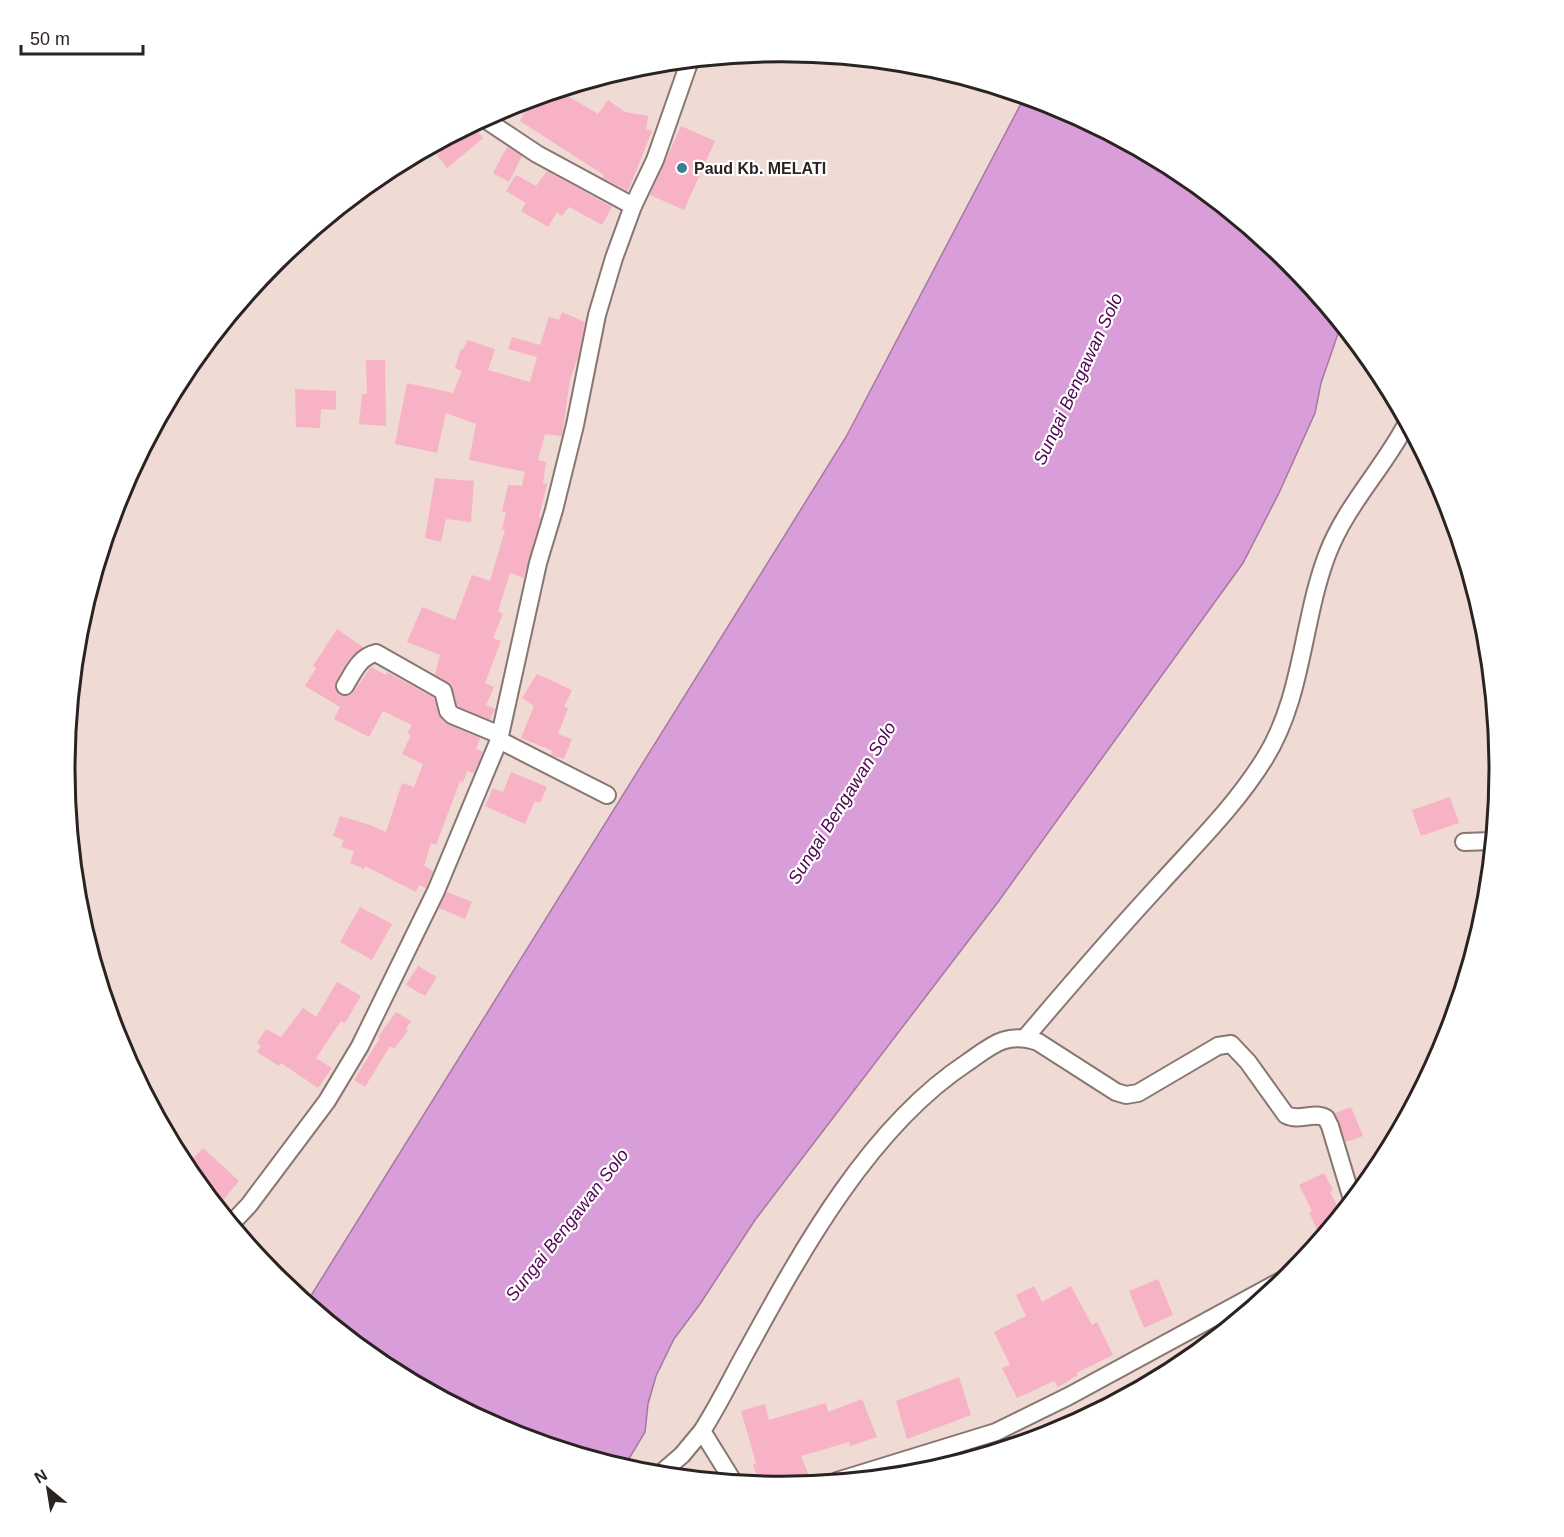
<svg xmlns="http://www.w3.org/2000/svg" width="1564" height="1537" font-family="Arial,sans-serif">
  <style>
    .water { fill: #d99dd9; stroke: #a578a2; stroke-width: 1.5 }
    .building { fill: #f8b2c5 }
    .lines { fill: none; stroke-linecap: round; stroke-linejoin: round }
    .minor-casing { stroke: #887671; stroke-width: 20 }
    .minor { stroke: #fff; stroke-width: 16 }
    .poi-dot { fill: #3d7c91; stroke: #fff; stroke-width: 2 }
    .labels { text-anchor: middle; dominant-baseline: central; stroke-width: 4.5; stroke-linejoin: round; paint-order: stroke }
    .poi-label { font-size: 16px; font-weight: bold; fill: #2b2321; stroke: #fff; text-anchor: start }
    .water-label { font-size: 18px; font-style: italic; fill: #500452; stroke: #fff }
    .rim { fill: none; stroke: #2b2321; stroke-width: 3 }
  </style>
  <rect width="100%" height="100%" fill="#efdad4"/>
  <polygon class="water" points="1025,96 1057,106 1181,172 1290,261 1341,325 1321,383 1315,413 1279,493 1243,563 998,902 755,1220 700,1304 674,1339 656,1376 648,1404 645,1432 630,1457 621,1466 507,1431 383,1365 307,1302 846,437"/>
  <g class="building">
    <polygon points="558,90 598,114 608,100 625,112 648,116 646,129 652,131 628,191 603,178 604,175 520,121 531,98 542,104 548,93"/>
    <polygon points="472,124 483,138 447,168 437,155 441,152 435,144"/>
    <polygon points="681,126 715,141 684,210 650,195"/>
    <polygon points="507,147 522,156 509,182 493,173"/>
    <polygon points="547,171 612,207 602,225 569,207 562,216 557,212 548,227 521,211 526,203 506,191 516,175 536,186"/>
    <polygon points="562,312 585,322 578,357 570,380 562,436 545,434 538,460 546,462 543,483 547,484 539,517 541,518 524,576 524,578 510,573 498,611 503,614 493,638 501,641 485,683 494,687 486,705 495,709 490,720 457,706 452,685 435,674 440,655 407,642 422,607 455,620 472,575 490,581 505,530 502,529 506,513 502,511 508,485 522,486 525,472 469,460 476,424 446,413 437,453 395,444 407,383 453,393 462,371 455,368 461,349 463,350 467,340 495,349 488,370 530,382 537,357 508,349 512,337 540,345 549,317 559,320"/>
    <polygon points="366,360 385,360 386,426 359,424 362,394 367,394"/>
    <polygon points="295,389 336,391 336,410 321,409 320,428 296,427"/>
    <polygon points="435,478 474,481 471,522 446,519 441,542 425,538"/>
    <polygon points="337,629 363,647 349,659 336,681 335,687 339,695 345,696 351,695 371,667 386,675 387,672 434,698 438,714 445,723 480,738 476,749 483,752 474,773 467,771 463,782 460,781 436,845 431,843 424,866 433,871 426,888 419,885 416,892 365,866 364,869 350,863 354,851 341,847 344,840 333,836 340,816 370,825 386,832 402,783 414,787 423,764 402,754 411,735 407,733 412,725 383,711 369,737 334,719 340,707 305,686 316,668 313,666"/>
    <polygon points="537,674 572,690 564,707 568,708 558,734 572,739 564,759 551,755 553,751 521,738 534,706 522,698"/>
    <polygon points="511,772 547,787 540,803 535,801 525,824 485,806 493,788 503,792"/>
    <polygon points="1450,797 1459,823 1421,836 1412,810"/>
    <polygon points="447,892 472,902 465,919 439,908"/>
    <polygon points="360,907 392,924 372,960 340,942"/>
    <polygon points="418,966 437,977 425,996 406,985"/>
    <polygon points="337,982 361,996 345,1023 341,1021 316,1058 332,1068 318,1088 281,1063 279,1066 257,1052 261,1046 257,1043 266,1029 281,1037 303,1008 316,1017"/>
    <polygon points="396,1012 411,1021 406,1029 408,1031 394,1049 390,1046 365,1087 354,1080 380,1038 378,1037"/>
    <polygon points="1351,1107 1363,1136 1346,1142 1335,1113"/>
    <polygon points="203,1148 239,1181 218,1206 185,1167"/>
    <polygon points="1324,1173 1333,1190 1330,1192 1341,1213 1334,1221 1317,1230 1309,1212 1312,1211 1299,1185"/>
    <polygon points="1158,1279 1173,1315 1144,1328 1129,1291"/>
    <polygon points="1034,1286 1042,1302 1071,1286 1092,1325 1097,1322 1113,1355 1076,1373 1078,1375 1058,1387 1054,1381 1017,1398 1002,1368 1010,1365 994,1332 1026,1316 1016,1295"/>
    <polygon points="959,1377 971,1415 907,1439 896,1401"/>
    <polygon points="862,1399 877,1437 850,1446 849,1442 801,1456 812,1483 781,1486 759,1484 753,1464 756,1463 741,1411 765,1404 769,1420 826,1403 828,1412"/>
  </g>
  <g class="lines">
    <g class="minor-casing">
      <g id="minor">
        <polyline points="483,118 537,154 633,206"/>
        <path d="M345,686C353,673 359,657 376,653L443,691L448,711L452,715L500,735"/>
        <polyline points="499,740 607,795"/>
        <polyline points="1464,842 1492,841"/>
        <path d="M1025,1038C1069,986 1114,934 1160,884C1197,843 1236,805 1265,758C1303,697 1302,621 1327,555C1346,505 1383,469 1407,423"/>
        <polyline points="232,1223 249,1205 327,1101 360,1046 436,891 499,740 538,563 554,510 575,425 597,315 614,258 633,206 655,160 690,60"/>
        <polyline points="702,1431 733,1481"/>
        <path d="M660,1474L682,1455L702,1431C718,1406 731,1379 746,1352C802,1250 869,1127 968,1062C992,1045 1007,1031 1038,1042L1116,1092L1126,1095L1138,1093L1218,1046L1231,1044L1248,1062L1286,1115C1300,1122 1313,1111 1326,1118L1330,1126L1352,1199"/>
        <polyline points="837,1481 996,1432 1069,1396 1288,1277"/>
      </g>
    </g>
    <use href="#minor" class="minor"/>
  </g>
  <circle class="poi-dot" cx="682" cy="168" r="6"/>
  <g class="labels">
    <g class="poi-label">
      <text x="694" y="168">Paud Kb. MELATI</text>
    </g>
    <g class="water-label">
      <text transform="translate(1078 379) rotate(-65)">Sungai Bengawan Solo</text>
      <text transform="translate(842 803) rotate(-58)">Sungai Bengawan Solo</text>
      <text transform="translate(567 1225) rotate(-52)">Sungai Bengawan Solo</text>
    </g>
  </g>
  <path d="M0 0H1564V1537H0ZM75 769a707 707 0 1 1 1414 0a707 707 0 1 1-1414 0Z" fill="#fff" fill-rule="evenodd"/>
  <path class="rim" d="M75 769a707 707 0 1 1 1414 0a707 707 0 1 1-1414 0Z"/>
  <g transform="translate(48 1489) rotate(330)" stroke="#ffffff" stroke-width="4.5" paint-order="stroke">
  <path d="M0-4.5L10 22L0 15L-10 22Z" fill="#2b2321"/>
  <text y="-9" font-size="16" font-weight="bold" text-anchor="middle" fill="#2b2321">N</text>
  </g>
  <path d="M21 45v9h122v-9" fill="none" stroke="#2b2321" stroke-width="3"/>
  <text x="30" y="45" font-size="18" fill="#2b2321" stroke="#ffffff" stroke-width="4.5" paint-order="stroke">50 m</text>
</svg>
